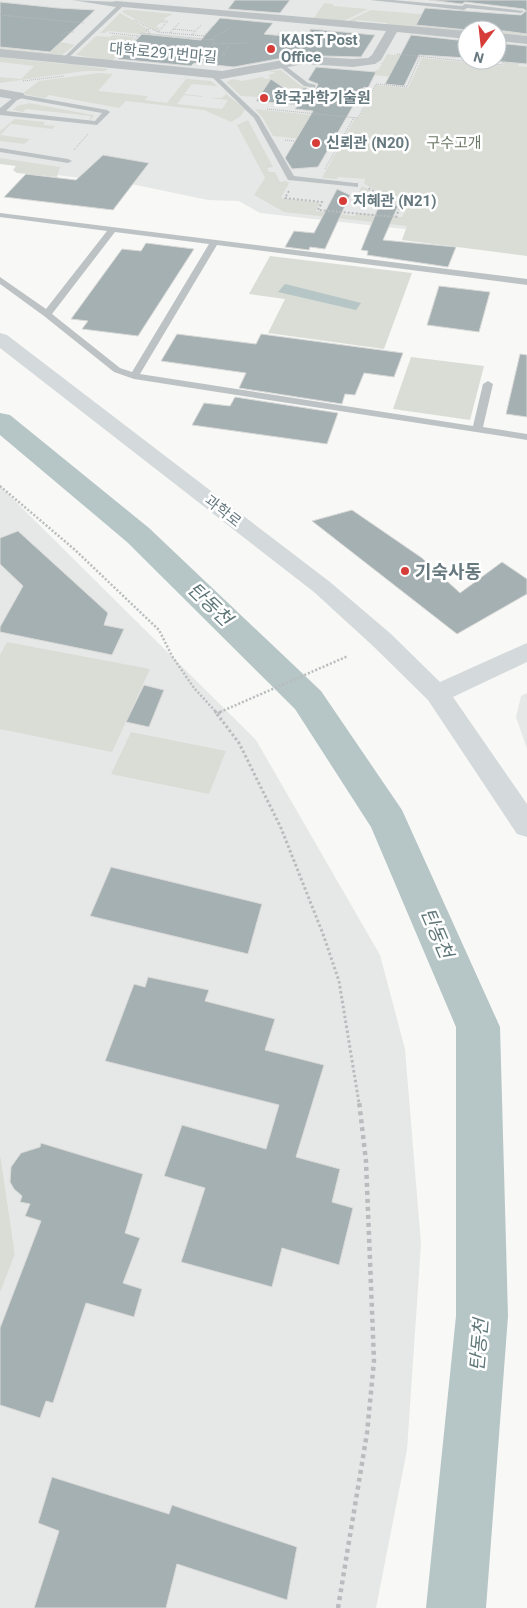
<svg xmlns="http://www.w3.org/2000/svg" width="527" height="1608" font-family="Roboto,'Noto Sans KR',sans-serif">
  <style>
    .built { fill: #e6e8e7; fill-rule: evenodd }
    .green { fill: #daddd6 }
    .water { fill: #b6c5c6 }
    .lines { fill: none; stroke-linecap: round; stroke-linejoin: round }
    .river { fill: #b6c5c6; fill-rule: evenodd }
    .building { fill: #a5b0b3; stroke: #dadad8 }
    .path-far4 { stroke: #b8bcbe; stroke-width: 1; stroke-dasharray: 1 1; stroke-linecap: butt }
    .path-far3 { stroke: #b8bcbe; stroke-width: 2; stroke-dasharray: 2 2; stroke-linecap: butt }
    .path-far2 { stroke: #b8bcbe; stroke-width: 2.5; stroke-dasharray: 2 2; stroke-linecap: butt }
    .path-far1 { stroke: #b8bcbe; stroke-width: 3; stroke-dasharray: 2.5 2.5; stroke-linecap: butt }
    .path { stroke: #b8bcbe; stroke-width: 4.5; stroke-dasharray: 4 4; stroke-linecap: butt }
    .lane { fill: #bdc3c5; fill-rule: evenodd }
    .street { fill: #bdc3c5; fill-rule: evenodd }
    .secondary { fill: #d4d9db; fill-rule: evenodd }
    .poi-dot { fill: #d63d39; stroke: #fff; stroke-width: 2 }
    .labels { text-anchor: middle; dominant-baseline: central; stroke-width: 5; stroke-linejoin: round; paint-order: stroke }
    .far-poi-label { font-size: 15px; font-weight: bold; fill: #66797f; stroke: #fff; text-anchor: start }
    .far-street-label { font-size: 15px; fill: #66797f; stroke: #fff }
    .far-park-label { font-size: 15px; fill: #6b7764; stroke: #fff }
    .poi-label { font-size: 18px; font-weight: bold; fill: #66797f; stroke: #fff; text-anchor: start }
    .water-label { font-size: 19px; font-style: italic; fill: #607879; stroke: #fff }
  </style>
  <rect width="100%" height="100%" fill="#f8f8f6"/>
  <g class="built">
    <path d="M0,0H527V150L434,228L404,229L260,213L239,201L208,200L136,185L33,172L0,160ZM467,30H497V60H467Z"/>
    <polygon points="0,486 256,740 380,955 405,1049 421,1244 407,1450 376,1608 0,1608 0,1293 15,1254 0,1153"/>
    <polygon points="527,693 527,749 516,717 521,696"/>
  </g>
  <g class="green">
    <polygon points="324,3 333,4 333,6 368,9 344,21 314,18"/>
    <polygon points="125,10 132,10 173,14 163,19 167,20 164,23 160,23 156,27 160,28 157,31 122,12"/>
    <polygon points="371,10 444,16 527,29 527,36 497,33 497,30 467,31 386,25 387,23 357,20 356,22 348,21"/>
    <polygon points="120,13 148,29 145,30 148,32 139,34 108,31 105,33 100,33"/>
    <polygon points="113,35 135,37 112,61 76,55 96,36 110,37"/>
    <polygon points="61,42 75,45 62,55 0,50 0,48 49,53"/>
    <polygon points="387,54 418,57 408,78 373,75 376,70 378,70 382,64 379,64 383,62"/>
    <polygon points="6,56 8,58 63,64 75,63 78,65 108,69 105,71 85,71 0,83 0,77 21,79 34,66 0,62 0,57"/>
    <polygon points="422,58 503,66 505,61 519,62 518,66 527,67 527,256 402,240 407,226 284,212 254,195 265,178 237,125 248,120 273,167 267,168 269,172 275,172 280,182 286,181 289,183 281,198 320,203 316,211 355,216 356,213 402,217 406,209 402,208 403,205 364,184 365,179 338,177 337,179 322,178 355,118 359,118 376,85 408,88"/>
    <polygon points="281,70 301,86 306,87 298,98 260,94 258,97 241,96 226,82 233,79 242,81 262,77 266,79 271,78 268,75 276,73 268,71"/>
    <polygon points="99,73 113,74 98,91 148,96 145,100 167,103 186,79 135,74 211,81 217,86 192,84 184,94 203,96 202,97 184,95 177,104 222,109 228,100 209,98 222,98 226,94 245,109 241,116 231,122 204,110 126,101 119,108 49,95 45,98 22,94 39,81"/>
    <polygon points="29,103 93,115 94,116 90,120 89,120 91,116 26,109 23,112 13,110 17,106"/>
    <polygon points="255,109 311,115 301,139 273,136 263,118"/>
    <polygon points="15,119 45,122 43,125 55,126 52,129 11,124 0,135 30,139 24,144 0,141 0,131"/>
    <polygon points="0,158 60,167 57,177 17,173 13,170 16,166 0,164"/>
    <polygon points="362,186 399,205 398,206 355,200"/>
    <polygon points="270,256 412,273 384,349 268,333 285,299 249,294"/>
    <polygon points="411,357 484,366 470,420 393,409"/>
    <polygon points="7,642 150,669 112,752 0,729 0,655"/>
    <polygon points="131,732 226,751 209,794 111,774"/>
    <polygon points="0,1153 15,1254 0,1293"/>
  </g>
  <polygon class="water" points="285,284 361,303 356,310 278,292"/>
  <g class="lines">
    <polygon class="river" points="0,413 10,415 149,528 321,691 402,810 500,1027 508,1316 486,1608 426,1608 456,1316 456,1027 371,827 295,709 127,542 0,435"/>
  </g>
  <g class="building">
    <polygon points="235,0 290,0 280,13 228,9"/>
    <polygon points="429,0 527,0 527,34 497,30 468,30 416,25 425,8 521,15 526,11 524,9 465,2 462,4"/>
    <polygon points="0,2 58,8 95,10 50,52 0,47"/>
    <polygon points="220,18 273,23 264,34 304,38 311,29 375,35 361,57 285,55 283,58 234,67 194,63 191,66 118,59 142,34 201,40"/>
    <polygon points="411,35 467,41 467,58 419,55 404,86 385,84"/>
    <polygon points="497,43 527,46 527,64 482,60 497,60"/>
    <polygon points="316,67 376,72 368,88 364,87 318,167 292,169 285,158 313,111 295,109 298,105 256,101 271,79 297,97 303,88 307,88 305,94 313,96 318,84 308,80"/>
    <polygon points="103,155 149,163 113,210 4,197 26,174 76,180"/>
    <polygon points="337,189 350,195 325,249 310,247 309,250 285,247 294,231 314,233"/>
    <polygon points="380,203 398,206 383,240 456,247 448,267 367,255 368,251 361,250"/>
    <polygon points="146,243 194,249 138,336 82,329 88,321 71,319 122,249 141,251"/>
    <polygon points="439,286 490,292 479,332 427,325"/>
    <polygon points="177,334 256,344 261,334 403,353 394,377 364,373 355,395 345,394 342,404 239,388 246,373 161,361"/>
    <polygon points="520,354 527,355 527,417 506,414"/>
    <polygon points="235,397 338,413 327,444 192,425 204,403 230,406"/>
    <polygon points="352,510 422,558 460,593 502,562 527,579 527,594 457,634 312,521"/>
    <polygon points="18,531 108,613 104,625 124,629 112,655 0,632 0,627 23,586 0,564 0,538"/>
    <polygon points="144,685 164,690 149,727 126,722"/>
    <polygon points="111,867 262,904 248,954 90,916"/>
    <polygon points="148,977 209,990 205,1001 275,1019 265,1050 324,1065 296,1157 340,1169 332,1202 353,1208 339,1265 282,1248 272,1287 181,1262 205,1188 164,1176 182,1125 266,1149 279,1105 105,1061 134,984 145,987"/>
    <polygon points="41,1143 143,1174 125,1233 140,1238 123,1283 142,1289 134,1317 86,1303 53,1403 46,1401 40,1418 0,1405 0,1328 41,1221 25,1216 30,1204 20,1202 22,1196 14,1189 10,1182 11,1167 21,1153 40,1147"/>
    <polygon points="52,1477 169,1514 172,1505 297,1547 287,1600 177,1564 166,1608 34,1608 59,1531 38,1523"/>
  </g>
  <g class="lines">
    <g class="path-far4">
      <polyline points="0,15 84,23"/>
      <polyline points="134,20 158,32"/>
      <polyline points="168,21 158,32 204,36 213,26"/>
      <polyline points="173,29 195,31"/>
      <polyline points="110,33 138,36"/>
      <polyline points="170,33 179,23"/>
      <polyline points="148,34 150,32 146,30 150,29"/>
      <polyline points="192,35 201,25"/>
      <polyline points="61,36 66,32 74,32"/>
      <polyline points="272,39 280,33"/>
      <polyline points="210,40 230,28"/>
      <polyline points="295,41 304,35"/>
      <polyline points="213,44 249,43"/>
      <polyline points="125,50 141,33 214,40"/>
      <polyline points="397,54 502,65 507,53"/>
      <polyline points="225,55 222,55 229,46"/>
      <polyline points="201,57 215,41"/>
      <polyline points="23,81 64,76"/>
      <polyline points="324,89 371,93"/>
      <polyline points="267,109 358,118 376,84 407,87 420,57"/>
      <polyline points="285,140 295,141"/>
      <polyline points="74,150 88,134"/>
      <polyline points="325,169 354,117"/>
    </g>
    <polyline class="path-far3" points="289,191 285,198 322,202 318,210 396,217 401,205 368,188"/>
    <g class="path-far2">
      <polyline points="0,486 74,549 159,630 172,656 194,688 216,712"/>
      <polyline points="220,712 348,656"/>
    </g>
    <g class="path-far1">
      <polyline points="215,711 217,714 223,711"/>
      <polyline points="217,714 239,743 281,828 323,934 339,981 359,1103"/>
    </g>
    <polyline class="path" points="338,1608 367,1433 374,1361 366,1161 359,1101"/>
    <g class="lane">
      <polygon points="72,0 116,2 122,7 64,62 62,61 62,59 116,7"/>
      <polygon points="370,0 393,0 462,6 465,4 524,11 521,13 467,8 464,10"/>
      <polygon points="279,64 283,64 308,83 316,85 312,94 307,93 310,87 304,86 279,66"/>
      <polygon points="211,74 215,74 259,116 294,176 355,183 358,183 358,187 288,180 254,118 211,76"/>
      <path d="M18,94L107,110L110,112L97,125L0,115V108ZM19,98L102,113L95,121L6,111Z"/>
      <polygon points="0,148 68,159 72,161 68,163 0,152"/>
      <path d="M0,213L527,279V285L217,245L140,374L473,426L483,384L488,381L493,384L483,427L527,434V440L134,379L114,372L44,316L0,284V277L46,309L107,231L0,217ZM115,232L209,244L132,372L120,368L52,314Z"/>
    </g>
    <g class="street">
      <polygon points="116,1 467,31 467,39 397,32 381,60 375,64 353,67 304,64 222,79 0,57 0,49 222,71 304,56 353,59 368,58 372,55 386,31 112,6 110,4 112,2"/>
      <polygon points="497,33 527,36 527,44 497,41"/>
      <polygon points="0,89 23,93 25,96 18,100 0,97"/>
    </g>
    <polygon class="secondary" points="0,333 7,335 330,582 391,634 440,682 527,643 527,662 453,697 527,804 527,837 517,834 428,700 373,646 314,592 0,348"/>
  </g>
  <g class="poi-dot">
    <circle cx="271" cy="49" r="5"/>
    <circle cx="264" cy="98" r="5"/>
    <circle cx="316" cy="143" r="5"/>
    <circle cx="343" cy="201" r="5"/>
    <circle cx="405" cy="571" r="5"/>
  </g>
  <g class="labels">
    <g class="far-poi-label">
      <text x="281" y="40">KAIST Post<tspan x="281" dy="17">Office</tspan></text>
      <text x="274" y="98">한국과학기술원</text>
      <text x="326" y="143">신뢰관 (N20)</text>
      <text x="353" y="201">지혜관 (N21)</text>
    </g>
    <g class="far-street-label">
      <text transform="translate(163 53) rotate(5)">대학로291번마길</text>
      <text transform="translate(223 511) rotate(38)">과학로</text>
    </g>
    <g class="far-park-label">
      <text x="454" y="143">구수고개</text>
    </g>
    <g class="poi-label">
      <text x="415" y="571">기숙사동</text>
    </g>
    <g class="water-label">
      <text transform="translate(210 604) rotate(44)">탄동천</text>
      <text transform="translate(437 933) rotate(67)">탄동천</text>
      <text transform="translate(479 1345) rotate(-85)">탄동천</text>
    </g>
  </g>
  <g transform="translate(482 45) rotate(195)"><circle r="24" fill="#ffffff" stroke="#c2c9cc"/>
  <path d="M0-4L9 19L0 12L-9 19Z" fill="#d63d39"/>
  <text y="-8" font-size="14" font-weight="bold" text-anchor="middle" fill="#66797f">N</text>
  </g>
</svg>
